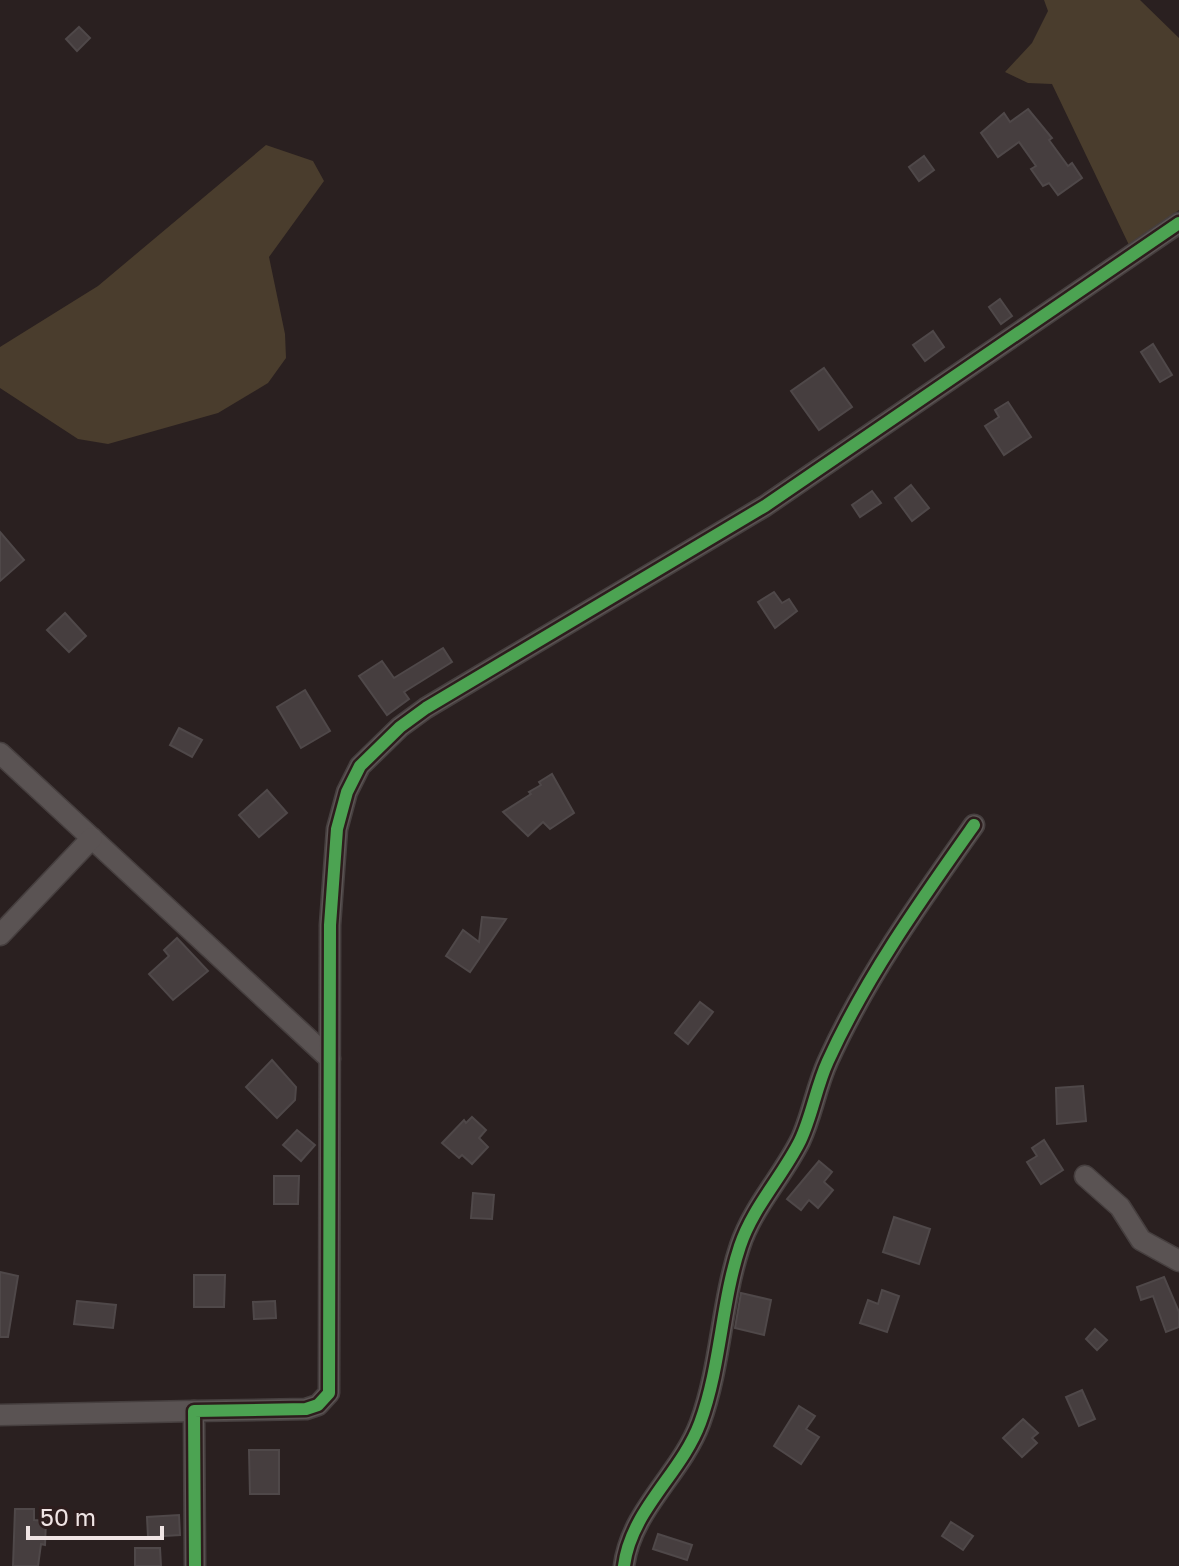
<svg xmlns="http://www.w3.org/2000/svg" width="1179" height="1566" font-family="'Golos Text',sans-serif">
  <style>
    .green { fill: #4a3d2d }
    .building { fill: #463e3f; stroke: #4f4849; stroke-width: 2 }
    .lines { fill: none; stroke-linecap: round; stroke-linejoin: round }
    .street-casing { stroke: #463f3f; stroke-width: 23 }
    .street { stroke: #5a5353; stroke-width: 20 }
    .cycleway-casing { stroke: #2d1d1d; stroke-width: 17 }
    .cycleway { stroke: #4ca352; stroke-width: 12 }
  </style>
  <rect width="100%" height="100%" fill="#2a2020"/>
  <g class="green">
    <polygon points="1044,0 1140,0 1179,38 1179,210 1129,245 1052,84 1028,83 1005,72 1032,43 1048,11"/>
    <polygon points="266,145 313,161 324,181 269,257 285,334 286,358 268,383 218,413 108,444 78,439 0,388 0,347 98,286"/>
  </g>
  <g class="building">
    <polygon points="79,27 90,38 77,51 66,39"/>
    <polygon points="1028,109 1052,138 1049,140 1068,166 1072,163 1082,178 1058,195 1049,183 1043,186 1031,169 1036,166 1019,142 998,157 981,133 1004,113 1010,122"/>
    <polygon points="924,156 934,170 919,181 909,167"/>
    <polygon points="1000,299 1012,316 1001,324 989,307"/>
    <polygon points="933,331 944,347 925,361 913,345"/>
    <polygon points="1153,344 1172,375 1160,382 1141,352"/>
    <polygon points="824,368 852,407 819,430 791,391"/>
    <polygon points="1008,402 1031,437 1004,455 985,426 999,417 995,410"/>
    <polygon points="911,485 929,508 912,521 895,498"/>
    <polygon points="872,491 881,503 860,517 852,505"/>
    <polygon points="0,532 24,560 0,581"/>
    <polygon points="774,592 782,603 789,599 797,611 775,628 758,602"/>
    <polygon points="65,613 86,636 69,652 47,630"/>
    <polygon points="443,648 452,662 404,692 409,699 387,715 359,676 382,661 394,678"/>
    <polygon points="305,690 330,731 301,748 277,707"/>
    <polygon points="179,728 202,740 192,757 170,745"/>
    <polygon points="552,774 574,813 550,829 543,822 528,836 503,812 531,794 529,792 541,785 539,782"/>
    <polygon points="267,790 287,813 259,837 239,815"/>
    <polygon points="482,917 506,919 470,972 446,956 463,930 479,942"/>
    <polygon points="177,938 208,971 173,1000 149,974 169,956 164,950"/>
    <polygon points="700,1002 713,1012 688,1044 675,1033"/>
    <polygon points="272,1060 296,1087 295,1100 277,1118 246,1087"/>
    <polygon points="1083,1086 1086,1121 1057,1124 1056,1088"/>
    <polygon points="472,1117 486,1130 479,1138 488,1147 472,1164 462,1155 459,1158 442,1143 464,1120 466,1123"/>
    <polygon points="297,1130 315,1145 301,1161 283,1145"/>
    <polygon points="1044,1140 1063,1170 1041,1184 1027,1162 1037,1156 1032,1148"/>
    <polygon points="819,1161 832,1172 824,1182 833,1190 818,1208 809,1200 801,1210 787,1199"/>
    <polygon points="274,1176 299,1176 298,1204 274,1204"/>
    <polygon points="473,1193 494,1195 492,1219 471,1218"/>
    <polygon points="894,1217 930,1229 919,1264 883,1252"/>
    <polygon points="0,1272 18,1276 8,1337 0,1337"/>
    <polygon points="194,1275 225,1275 224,1307 194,1307"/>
    <polygon points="1164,1277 1179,1312 1179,1327 1166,1332 1153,1296 1141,1300 1137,1287"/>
    <polygon points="882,1290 899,1296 887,1332 860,1323 868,1300 878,1304"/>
    <polygon points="741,1293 771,1300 764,1335 735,1328"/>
    <polygon points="77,1301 116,1305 113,1328 74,1324"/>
    <polygon points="275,1301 276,1318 254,1319 253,1302"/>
    <polygon points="1095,1329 1107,1340 1097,1350 1086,1339"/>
    <polygon points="1082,1390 1095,1419 1079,1426 1066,1397"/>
    <polygon points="799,1406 815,1416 806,1429 819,1437 801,1464 774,1446"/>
    <polygon points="1023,1419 1038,1433 1032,1438 1037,1443 1022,1457 1003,1438"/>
    <polygon points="249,1450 279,1450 279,1494 250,1494"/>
    <polygon points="15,1509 34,1509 34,1520 46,1521 45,1545 41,1544 38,1566 13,1566"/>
    <polygon points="179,1515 180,1535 148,1537 147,1517"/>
    <polygon points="951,1522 973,1536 963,1550 942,1536"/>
    <polygon points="658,1534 692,1545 687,1560 653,1549"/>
    <polygon points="135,1548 160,1548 161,1566 135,1566"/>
  </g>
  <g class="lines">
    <g class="street-casing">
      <g id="street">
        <polyline points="0,753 330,1059"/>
        <polyline points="0,935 92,838"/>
        <polyline points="1085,1176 1120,1207 1141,1240 1179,1261"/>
        <polyline points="0,1415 194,1411"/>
        <polyline points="195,1566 194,1411 306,1409 318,1405 329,1393 330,925 337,829 347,792 360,766 400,727 426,708 765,506 1179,223"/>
        <path d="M624,1566C631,1510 681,1474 700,1423C721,1366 721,1303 740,1246C753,1207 782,1177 800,1141C812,1116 816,1087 828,1061C866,977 921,900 974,825"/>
      </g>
    </g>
    <use href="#street" class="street"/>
    <g class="cycleway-casing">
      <g id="cycleway">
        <polyline points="195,1566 194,1411 306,1409 318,1405 329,1393 330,925 337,829 347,792 360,766 400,727 426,708 765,506 1179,223"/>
        <path d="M624,1566C631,1510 681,1474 700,1423C721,1366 721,1303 740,1246C753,1207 782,1177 800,1141C812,1116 816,1087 828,1061C866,977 921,900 974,825"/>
      </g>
    </g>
    <use href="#cycleway" class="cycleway"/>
  </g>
  <path d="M28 1526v12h134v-12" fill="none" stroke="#f0e5e5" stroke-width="4"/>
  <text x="40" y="1526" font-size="24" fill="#f0e5e5" stroke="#2d1d1d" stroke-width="6" paint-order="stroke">50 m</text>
</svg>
